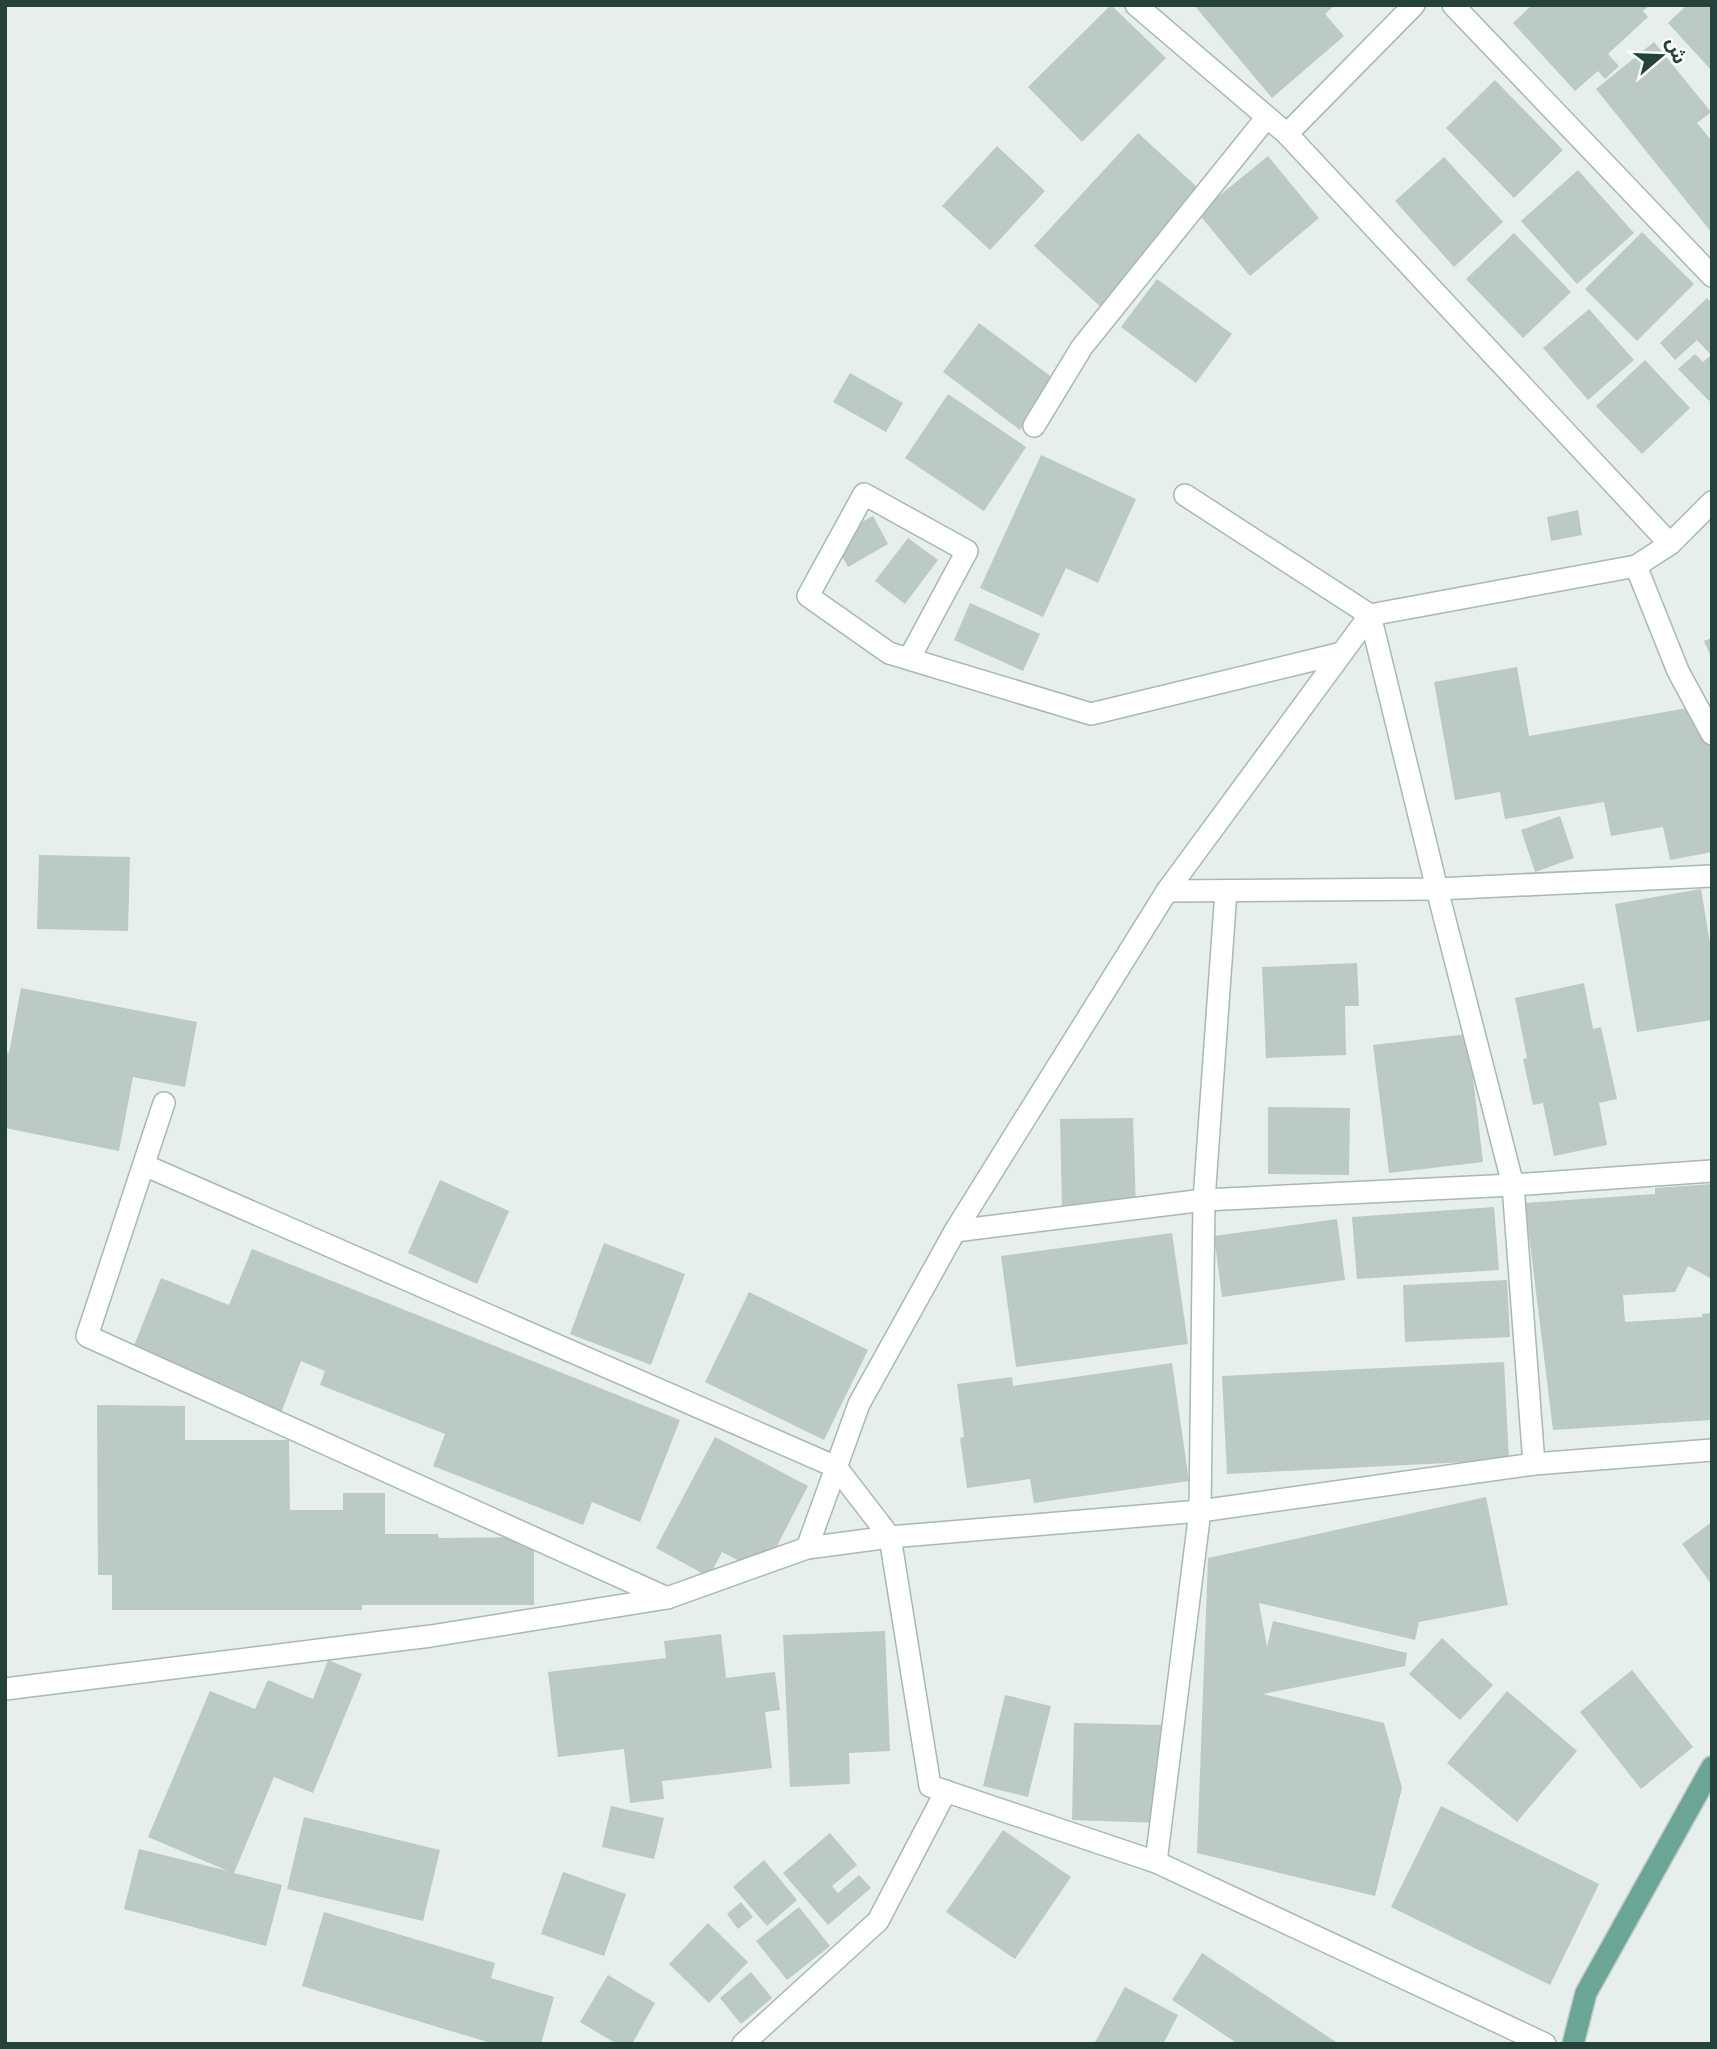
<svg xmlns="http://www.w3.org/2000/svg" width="1717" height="2049" font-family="'Space Grotesk','Noto Sans Arabic',sans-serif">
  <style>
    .building { fill: #bbcac4 }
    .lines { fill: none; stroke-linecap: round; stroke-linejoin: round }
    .minor-casing { stroke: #a8b8b2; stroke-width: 24 }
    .primary-casing { stroke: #c2cac8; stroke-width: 24 }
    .minor { stroke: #fff; stroke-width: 21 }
    .primary { stroke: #6aa596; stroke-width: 21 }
  </style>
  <rect width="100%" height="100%" fill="#e6efeb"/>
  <g class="building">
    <polygon points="1111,5 1166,58 1082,142 1028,87"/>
    <polygon points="1194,5 1335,5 1325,14 1344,36 1272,98"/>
    <polygon points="1532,5 1650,5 1643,11 1648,17 1608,54 1619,66 1605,79 1598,71 1575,91 1513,23"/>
    <polygon points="1687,5 1712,5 1712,71 1668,23"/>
    <polygon points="1654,42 1711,112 1697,123 1712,141 1712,233 1596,89"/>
    <polygon points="1495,80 1563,150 1514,198 1446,128"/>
    <polygon points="1138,133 1208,197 1104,310 1034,246"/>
    <polygon points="997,146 1045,191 990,250 942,206"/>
    <polygon points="1268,156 1319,218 1250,276 1198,213"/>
    <polygon points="1444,157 1503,222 1454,267 1395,201"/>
    <polygon points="1578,170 1634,233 1577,284 1521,221"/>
    <polygon points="1642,232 1694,284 1637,341 1585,289"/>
    <polygon points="1514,233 1571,292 1523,338 1466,279"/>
    <polygon points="1157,279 1232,334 1196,383 1121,327"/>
    <polygon points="1707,298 1712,303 1712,398 1709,401 1678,369 1695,354 1703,362 1711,355 1697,340 1675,360 1660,343"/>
    <polygon points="1589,309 1634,360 1588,400 1543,348"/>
    <polygon points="979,323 1057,381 1020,430 943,372"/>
    <polygon points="1645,360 1690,408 1642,454 1596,406"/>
    <polygon points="850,373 903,403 886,432 833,402"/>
    <polygon points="948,394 1026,447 984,511 905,458"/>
    <polygon points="1041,455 1136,499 1098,583 1066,568 1043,617 980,588"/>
    <polygon points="1578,510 1582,535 1551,541 1547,517"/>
    <polygon points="873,516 888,544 848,567 832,538"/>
    <polygon points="908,538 938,560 905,604 875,581"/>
    <polygon points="970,603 1040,634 1023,671 954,640"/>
    <polygon points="1712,638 1712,659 1704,641"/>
    <polygon points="1517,667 1529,736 1699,706 1712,740 1712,852 1670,860 1663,827 1611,836 1604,802 1505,819 1500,792 1455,800 1434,682"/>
    <polygon points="1560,816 1574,858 1535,872 1521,830"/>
    <polygon points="39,855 130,857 128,931 37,929"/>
    <polygon points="1701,889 1712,955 1712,1020 1637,1032 1615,904"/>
    <polygon points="1357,963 1359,1006 1345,1006 1346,1055 1266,1058 1262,967"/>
    <polygon points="1584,983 1593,1029 1601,1027 1617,1099 1599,1103 1607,1145 1554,1156 1543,1103 1533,1105 1523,1059 1527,1058 1515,998"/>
    <polygon points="21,988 197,1022 185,1087 133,1077 119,1151 5,1128 5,1052 9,1053"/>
    <polygon points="1468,1034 1483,1162 1389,1173 1373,1045"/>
    <polygon points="1268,1107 1350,1108 1349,1175 1268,1174"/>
    <polygon points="1133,1118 1136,1208 1062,1209 1060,1119"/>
    <polygon points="440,1180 509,1211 477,1284 408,1253"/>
    <polygon points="1712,1184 1712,1279 1688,1266 1675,1292 1623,1295 1625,1322 1702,1317 1702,1314 1712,1313 1712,1420 1553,1430 1525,1203 1655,1194 1655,1188"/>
    <polygon points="1494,1207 1499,1270 1357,1279 1352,1217"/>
    <polygon points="1337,1219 1345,1280 1222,1297 1214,1236"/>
    <polygon points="1172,1233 1188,1344 1016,1367 1001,1256"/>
    <polygon points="604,1243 685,1274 651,1365 570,1334"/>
    <polygon points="252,1249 680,1420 640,1522 592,1502 583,1525 433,1466 445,1434 320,1385 325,1371 301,1361 281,1413 131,1353 161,1278 229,1305"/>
    <polygon points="1507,1280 1510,1337 1405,1342 1403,1285"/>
    <polygon points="749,1292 868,1350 824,1440 705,1382"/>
    <polygon points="1504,1362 1509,1460 1227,1474 1222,1376"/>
    <polygon points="1172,1363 1189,1481 1034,1503 1030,1479 967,1488 960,1438 964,1437 957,1384 1012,1377 1013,1386"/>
    <polygon points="97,1405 185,1406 185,1440 289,1440 290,1510 343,1510 343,1493 385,1493 385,1534 438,1534 439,1538 534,1537 534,1605 362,1605 362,1610 112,1610 112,1575 98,1575"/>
    <polygon points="715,1437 808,1486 763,1573 722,1552 709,1577 656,1548"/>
    <polygon points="1486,1497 1508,1605 1419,1622 1415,1640 1259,1603 1267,1647 1273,1621 1407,1653 1405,1666 1263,1694 1384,1723 1402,1788 1375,1896 1197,1853 1208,1558"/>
    <polygon points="1712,1522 1712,1585 1682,1544"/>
    <polygon points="885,1631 890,1751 849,1753 850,1784 790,1787 783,1635"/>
    <polygon points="721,1634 726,1678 775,1672 780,1710 765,1712 772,1768 662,1781 664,1799 630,1803 624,1749 558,1757 548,1672 666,1658 664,1641"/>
    <polygon points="1442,1638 1493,1685 1460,1720 1409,1674"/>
    <polygon points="328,1660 362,1674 313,1793 274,1777 234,1873 282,1885 266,1946 124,1909 139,1849 228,1871 148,1837 210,1691 255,1709 268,1680 313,1699"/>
    <polygon points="1632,1670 1693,1747 1641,1789 1580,1712"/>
    <polygon points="1507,1691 1577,1751 1517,1822 1447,1763"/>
    <polygon points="1005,1695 1051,1706 1028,1797 983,1786"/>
    <polygon points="1074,1723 1162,1725 1160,1823 1072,1820"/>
    <polygon points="611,1806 664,1818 654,1859 602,1847"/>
    <polygon points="1441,1806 1599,1884 1550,1985 1391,1907"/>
    <polygon points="304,1817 440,1850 423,1921 287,1889"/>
    <polygon points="1003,1830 1071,1877 1015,1959 946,1912"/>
    <polygon points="830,1833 857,1865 832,1886 838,1893 859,1875 871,1888 828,1925 783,1873"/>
    <polygon points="764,1860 797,1900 767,1926 733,1887"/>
    <polygon points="563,1872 626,1894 604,1956 541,1934"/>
    <polygon points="741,1902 753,1917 738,1929 727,1914"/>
    <polygon points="799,1907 830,1946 787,1980 756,1941"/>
    <polygon points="324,1912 495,1963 491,1978 554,1997 541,2044 494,2044 302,1986"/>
    <polygon points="708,1923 748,1962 709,2003 669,1964"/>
    <polygon points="1202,1953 1339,2044 1238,2044 1172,2000"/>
    <polygon points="751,1972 772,1998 741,2024 720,1998"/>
    <polygon points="608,1975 655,2003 632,2044 617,2044 580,2022"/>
    <polygon points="1125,1987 1178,2015 1163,2044 1094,2044"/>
  </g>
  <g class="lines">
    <g class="minor-casing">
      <g id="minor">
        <polyline points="1136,5 1287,134 1670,544 1636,566 1678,671 1712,734"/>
        <polyline points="1453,5 1712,276"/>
        <polyline points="1287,134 1414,5"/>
        <polyline points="1034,426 1082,347 1267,117"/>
        <polyline points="1185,495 1370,615 1437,889 1513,1185 1534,1464"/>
        <polyline points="1670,544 1712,502"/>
        <polyline points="1636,566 1370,615 1167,891 955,1231 859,1404 807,1548 890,1537 1200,1511 1534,1464 1712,1450"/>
        <polyline points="909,659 967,551 864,494 808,596 889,653 1091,714 1342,653"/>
        <polyline points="1167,891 1437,889 1712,876"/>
        <polyline points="164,1103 87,1336 667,1598"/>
        <polyline points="144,1165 836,1467 890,1537 930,1786 1156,1862 1545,2044"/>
        <polyline points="955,1231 1204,1200 1513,1185 1712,1171"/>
        <polyline points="5,1689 431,1636 667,1598 807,1548"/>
        <polyline points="1156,1862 1200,1511 1204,1200 1226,891"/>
        <polyline points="743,2044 878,1921 946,1791"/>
      </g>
    </g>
    <g class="primary-casing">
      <polyline id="primary" points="1573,2044 1586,1993 1712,1767"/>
    </g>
    <use href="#minor" class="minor"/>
    <use href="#primary" class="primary"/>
  </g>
  <rect width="1717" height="2049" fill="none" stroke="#24423a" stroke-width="14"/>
  <g transform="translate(1661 56) rotate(71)" stroke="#f7fbf9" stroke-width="5" paint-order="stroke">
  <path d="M0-5L12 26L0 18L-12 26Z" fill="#24423a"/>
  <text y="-10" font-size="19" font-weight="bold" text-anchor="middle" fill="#24423a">ش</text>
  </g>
</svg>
